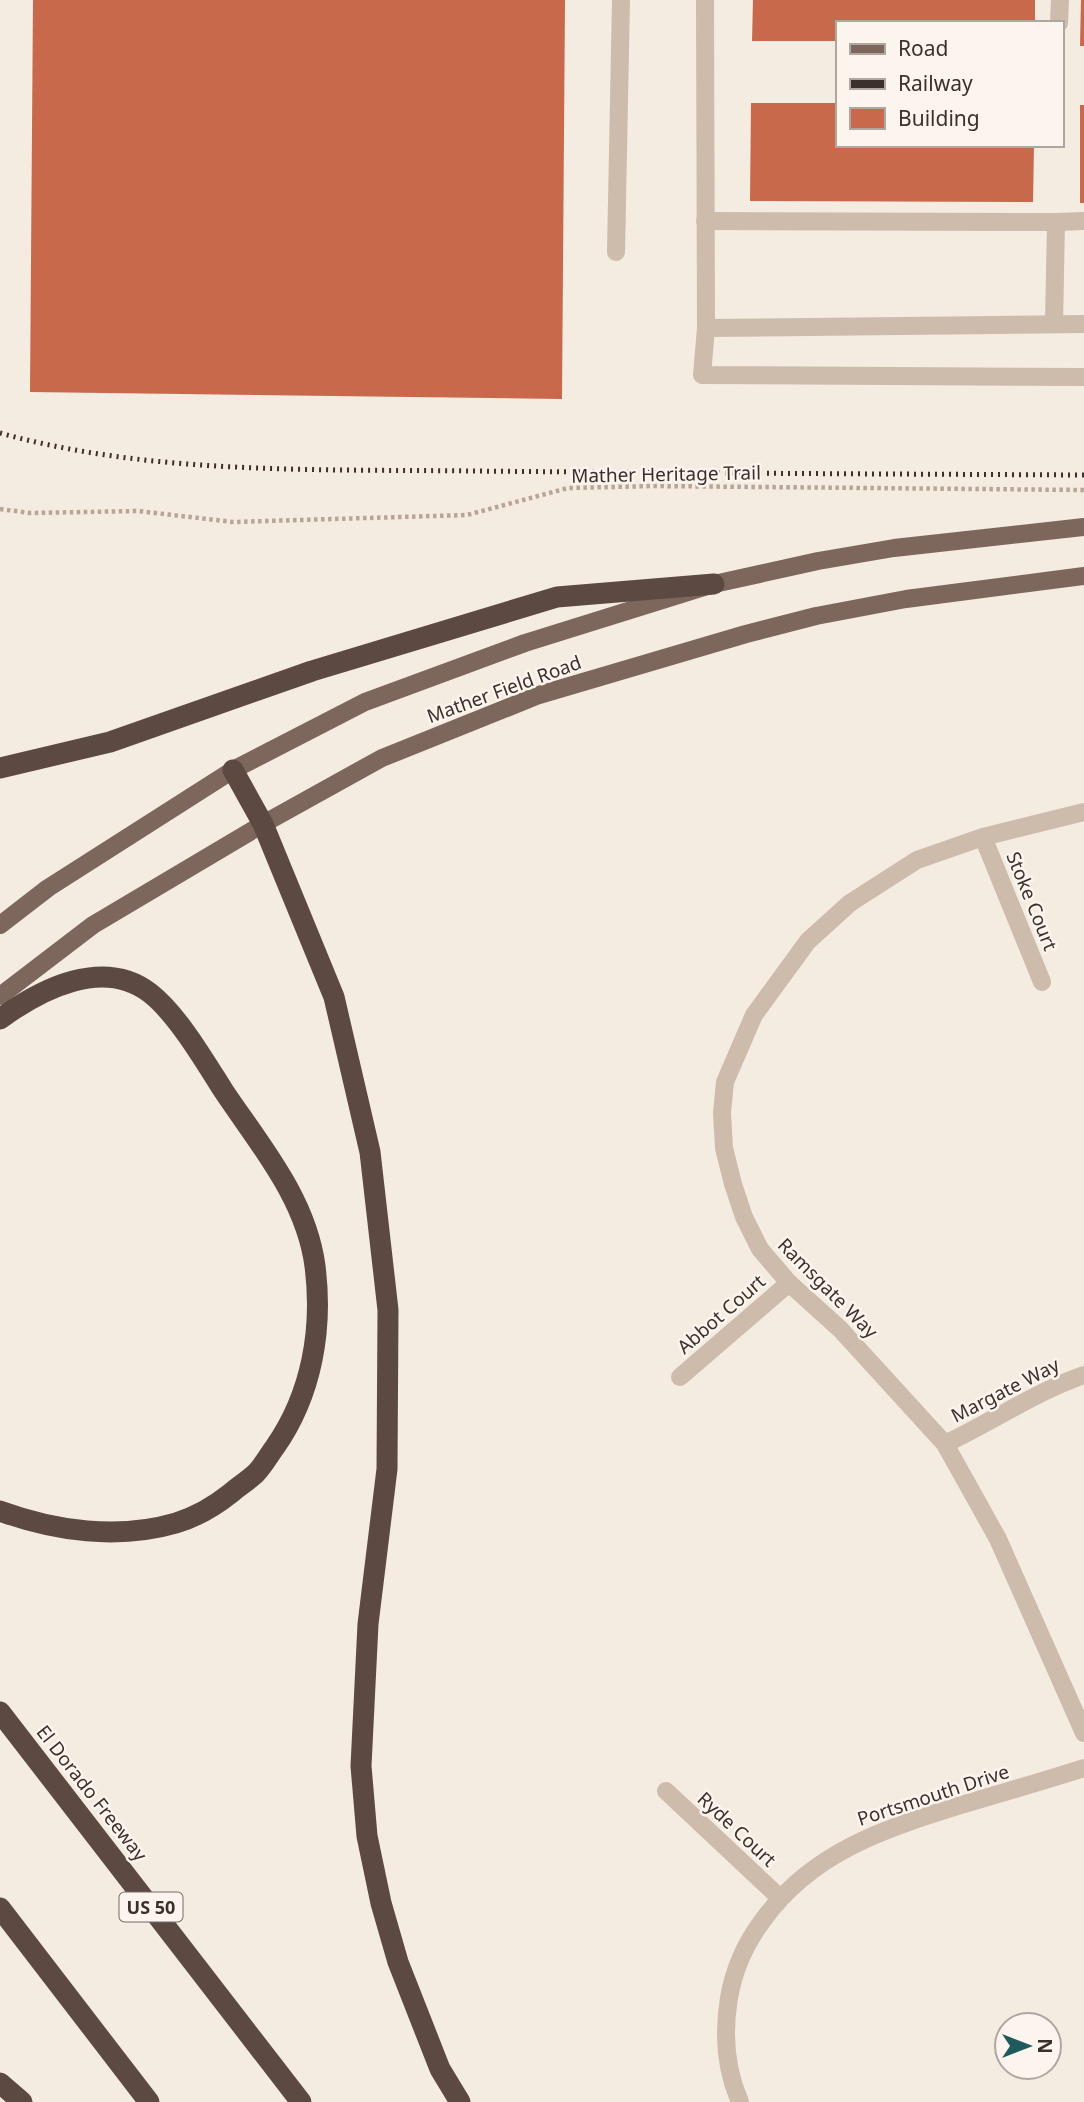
<svg xmlns="http://www.w3.org/2000/svg" width="1084" height="2102" font-family="'Noto Sans',sans-serif">
  <style>
    .building { fill: #c8694b }
    .lines { fill: none; stroke-linecap: round; stroke-linejoin: round }
    .path { stroke: #b9a596; stroke-width: 4.5; stroke-dasharray: 3.5 3.5; stroke-linecap: butt }
    .minor { stroke: #cdbbac; stroke-width: 18 }
    .major { stroke: #7d675c; stroke-width: 18 }
    .highway { stroke: #5c4a42; stroke-width: 21 }
    .rail { stroke: #3b302b; stroke-width: 5; stroke-dasharray: 2 5; stroke-linecap: butt }
    .labels { text-anchor: middle; dominant-baseline: central; stroke-width: 5; stroke-linejoin: round; paint-order: stroke }
    .shield { fill: #fbf5ee; stroke: #756b66; stroke-width: 2 }
    .shield-label { font-size: 18px; font-weight: bold; fill: #3b302b }
    .street-label { font-size: 19px; fill: #3b302b; stroke: #fbf5ee }
  </style>
  <rect width="100%" height="100%" fill="#f4ebe1"/>
  <g class="building">
    <polygon points="33,0 565,0 562,399 30,392"/>
    <polygon points="753,0 1035,0 1035,23 837,23 837,41 752,41"/>
    <polygon points="1081,0 1084,0 1084,46 1080,46"/>
    <polygon points="751,103 837,103 837,145 1034,145 1033,202 750,201"/>
    <rect x="1080" y="105" width="4" height="98"/>
  </g>
  <g class="lines">
    <polyline class="path" points="0,509 30,513 138,511 233,522 467,515 568,488 652,486 1084,490"/>
    <g class="minor">
      <polyline points="705,0 706,328 702,375 1084,377"/>
      <polyline points="1059,23 1060,0"/>
      <polyline points="705,221 1056,222 1054,324"/>
      <polyline points="1056,222 1084,221"/>
      <polyline points="616,252 621,0"/>
      <polyline points="706,328 1084,324"/>
      <polyline points="1084,812 983,837 917,860 850,903 808,941 754,1015 725,1082 722,1113 724,1148 733,1184 744,1217 760,1249 789,1283 840,1329 945,1444 998,1539 1084,1733"/>
      <polyline points="983,837 1042,982"/>
      <polyline points="680,1377 789,1283"/>
      <path d="M945,1444C992,1422 1035,1392 1084,1375"/>
      <polyline points="666,1791 779,1897"/>
      <path d="M740,2102C725,2068 723,2034 729,1998C734,1968 745,1944 763,1920C812,1852 884,1829 961,1805C1002,1793 1043,1781 1084,1768"/>
    </g>
    <g class="major">
      <polyline points="0,925 48,888 233,770 365,702 525,643 714,584 818,561 894,548 1084,527"/>
      <polyline points="0,996 93,925 263,824 382,758 539,695 746,634 816,616 906,599 1084,576"/>
    </g>
    <g class="highway">
      <polyline points="0,768 110,742 312,671 557,597 714,584"/>
      <polyline points="233,770 263,824 334,997 370,1152 388,1310 387,1469 368,1624 361,1766 367,1836 381,1903 398,1962 440,2069 460,2102"/>
      <path d="M0,1019C41,989 103,957 150,993C177,1014 204,1060 223,1090C259,1144 306,1198 315,1266C323,1329 312,1394 275,1447C269,1455 263,1466 256,1473C249,1480 239,1486 231,1493C216,1505 196,1517 176,1523C118,1540 55,1531 0,1511"/>
      <polyline points="0,1712 301,2102"/>
      <polyline points="0,1908 149,2102"/>
      <polyline points="0,2083 22,2102"/>
    </g>
    <path class="rail" d="M0,433C151,475 317,469 472,471C676,473 880,474 1084,475"/>
  </g>
  <g class="labels">
    <rect class="shield" x="119.5" y="1892.5" width="63" height="29" rx="5"/>
    <g class="shield-label">
      <text x="151" y="1907">US 50</text>
    </g>
    <g class="street-label">
      <text transform="translate(666 474) rotate(-1)">Mather Heritage Trail</text>
      <text transform="translate(504 689) rotate(-20)">Mather Field Road</text>
      <text transform="translate(1032 901) rotate(68)">Stoke Court</text>
      <text transform="translate(828 1288) rotate(45)">Ramsgate Way</text>
      <text transform="translate(721 1314) rotate(-41)">Abbot Court</text>
      <text transform="translate(1005 1390) rotate(-27)">Margate Way</text>
      <text transform="translate(92 1793) rotate(52)">El Dorado Freeway</text>
      <text transform="translate(933 1795) rotate(-18)">Portsmouth Drive</text>
      <text transform="translate(737 1829) rotate(43)">Ryde Court</text>
    </g>
  </g>
  <rect x="836" y="21" width="228" height="126" fill="#fbf5ee" stroke="#aea6a0" stroke-width="2"/>
  <rect x="850" y="44" width="35" height="10" fill="#7d675c" stroke="#aea6a0" stroke-width="2"/>
  <text x="898" y="56" font-size="21" fill="#3b302b">Road</text>
  <rect x="850" y="79" width="35" height="10" fill="#3b302b" stroke="#aea6a0" stroke-width="2"/>
  <text x="898" y="91" font-size="21" fill="#3b302b">Railway</text>
  <rect x="850" y="108" width="35" height="21" fill="#c8694b" stroke="#aea6a0" stroke-width="2"/>
  <text x="898" y="126" font-size="21" fill="#3b302b">Building</text>
  <g transform="translate(1028 2046) rotate(90)"><circle r="33" fill="#fbf5ee" stroke="#aea6a0" stroke-width="2"/>
  <path d="M0-5L12 26L0 18L-12 26Z" fill="#1f5a5e"/>
  <text y="-10" font-size="19" font-weight="bold" text-anchor="middle" fill="#3b302b">N</text>
  </g>
</svg>
